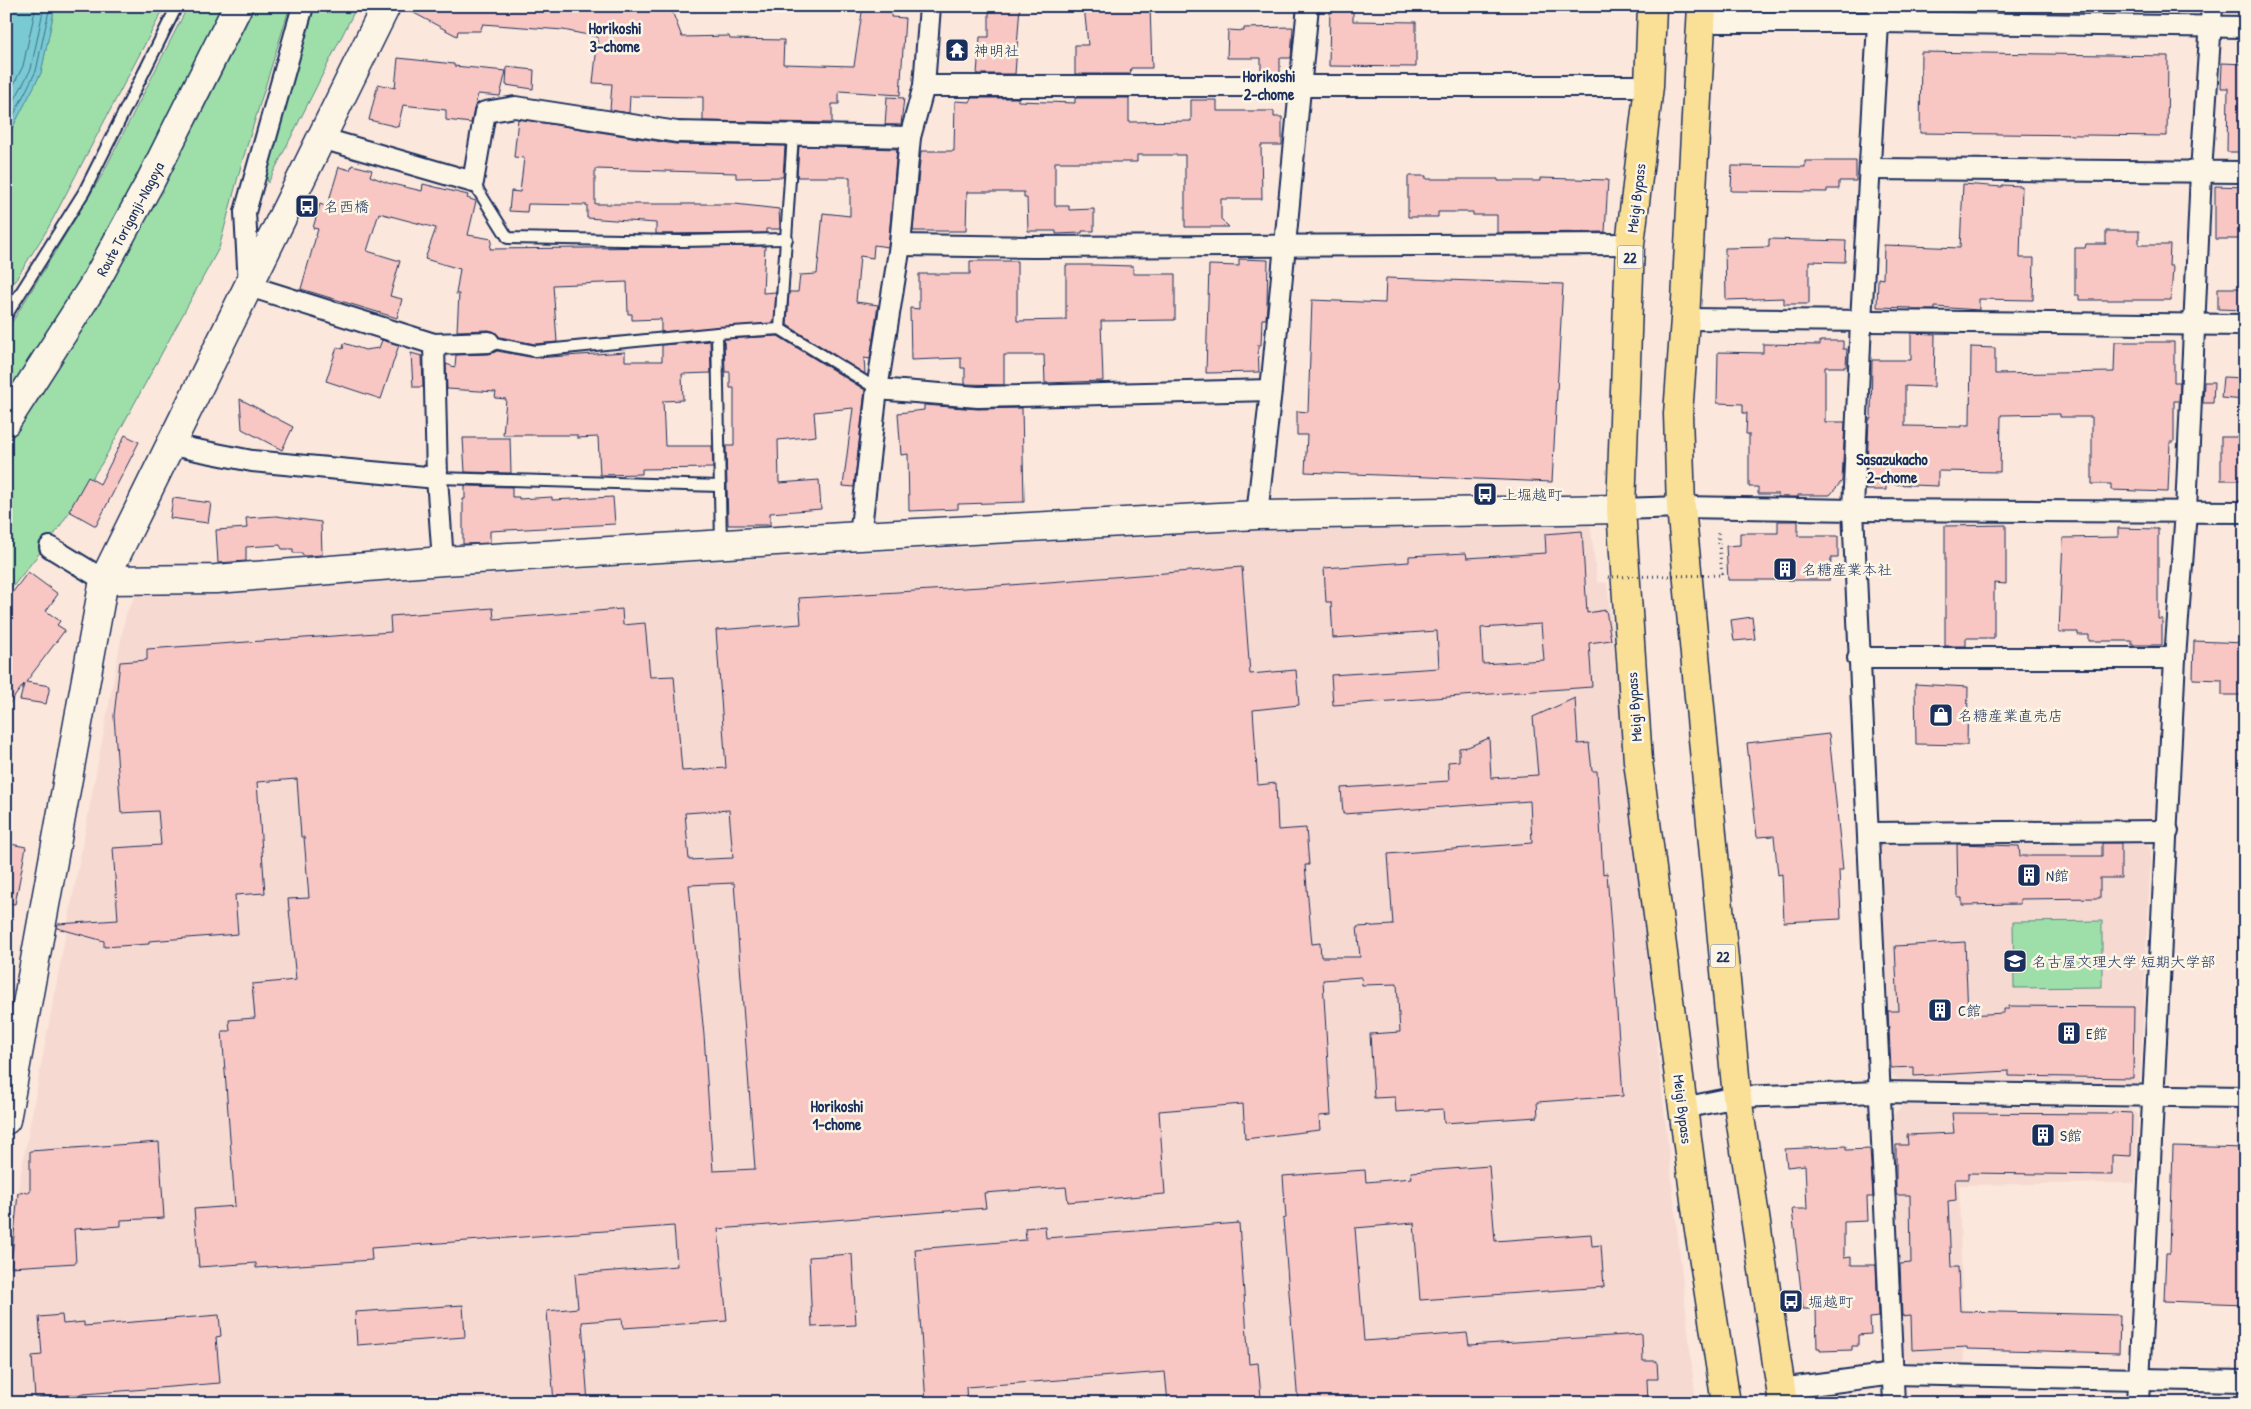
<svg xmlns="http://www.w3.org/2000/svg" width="2251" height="1409" font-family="'Patrick Hand','Klee One',sans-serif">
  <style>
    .built { fill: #f6dad2 }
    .green { fill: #9edfa9; stroke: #5c8784 }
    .water { fill: #79cad2; stroke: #538ca4 }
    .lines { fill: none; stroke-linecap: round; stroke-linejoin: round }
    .shore { stroke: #416d8c; stroke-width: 1 }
    .building { fill: #f8c7c3; stroke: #1b2f5e; fill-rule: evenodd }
    .lane-casing { stroke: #1b2f5e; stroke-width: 14 }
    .street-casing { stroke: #1b2f5e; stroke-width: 24 }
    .secondary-casing { stroke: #1b2f5e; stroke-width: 31 }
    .highway-casing { stroke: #1b2f5e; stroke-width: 31 }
    .path { stroke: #1b2f5e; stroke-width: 3; stroke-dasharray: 1 4; stroke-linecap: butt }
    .lane { stroke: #fcf5e5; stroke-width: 10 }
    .street { stroke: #fcf5e5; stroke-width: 20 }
    .secondary { stroke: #fcf5e5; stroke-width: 28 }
    .highway { stroke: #fadf96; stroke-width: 28 }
    .path-bridge { stroke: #1b2f5e; stroke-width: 3; stroke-dasharray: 1 4; stroke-linecap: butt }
    .labels { text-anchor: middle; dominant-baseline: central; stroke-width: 5; stroke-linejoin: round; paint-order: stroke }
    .shield { fill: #fcf5e5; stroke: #5e6a86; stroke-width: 1 }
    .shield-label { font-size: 14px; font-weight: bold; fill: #1b2f5e }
    .poi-label { font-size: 15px; fill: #1b2f5e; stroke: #fcf5e5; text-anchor: start }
    .street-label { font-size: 15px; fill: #1b2f5e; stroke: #fcf5e5 }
    .neighbourhood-label { font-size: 16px; font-weight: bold; fill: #1b2f5e; stroke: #fcf5e5 }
  </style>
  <rect width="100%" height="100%" fill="#fbe7db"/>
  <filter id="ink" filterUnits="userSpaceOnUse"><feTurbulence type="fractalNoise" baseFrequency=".02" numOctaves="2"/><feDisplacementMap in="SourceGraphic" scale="10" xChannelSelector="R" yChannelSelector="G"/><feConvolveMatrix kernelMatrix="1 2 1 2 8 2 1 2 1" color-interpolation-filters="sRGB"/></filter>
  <g filter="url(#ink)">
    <g class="built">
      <polygon points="1590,522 1597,582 1607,583 1696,1403 6,1403 6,1252 126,613 136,595 1255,530"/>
      <polygon points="1885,841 2144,841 2151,850 2140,1083 1901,1081 1889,1073 1878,848"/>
      <polygon points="1903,1105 2129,1109 2138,1114 2135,1183 1959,1185 1964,1368 1915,1368 1903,1358 1892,1116"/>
    </g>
    <g class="green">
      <polygon points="55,6 165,6 47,230 6,295 6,140 41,73"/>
      <polygon points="188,6 229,6 82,280 6,397 6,332 102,175"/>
      <polygon points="255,6 290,6 242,162 219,248 102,463 54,535 6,595 6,446 37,402 110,284 197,122"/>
      <polygon points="315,6 357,6 268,183 266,172"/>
      <polygon points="2102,921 2102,987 2014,988 2013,922"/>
    </g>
    <polygon class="water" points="6,6 55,6 41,73 6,140"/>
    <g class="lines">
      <g class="shore">
        <polyline points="6,100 23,66 36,6"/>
        <polyline points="6,116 31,69 44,6"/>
        <polyline points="6,130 36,71 50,6"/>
      </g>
    </g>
    <g class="building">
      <polygon points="401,6 670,6 682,37 729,36 730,39 784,40 783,64 854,66 863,6 892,6 891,17 905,18 900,95 839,91 839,104 832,104 832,123 703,121 703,97 630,96 629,113 610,110 612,84 593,83 598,37 563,30 483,24 480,31 458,31 457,36"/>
      <polygon points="989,6 1020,6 1015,74 977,74 980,37 989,37"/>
      <polygon points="1084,6 1150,6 1152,68 1131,68 1130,74 1075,74 1075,45 1088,45"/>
      <polygon points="1330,6 1353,6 1353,21 1416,22 1416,67 1329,66"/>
      <polygon points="1293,27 1291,58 1280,58 1280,74 1261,74 1261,58 1227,58 1228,30 1244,31 1244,28"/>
      <polygon points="1921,52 2168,56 2167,136 1920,133"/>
      <polygon points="398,58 454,64 454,66 506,71 500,96 478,94 471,123 446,120 446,110 403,105 398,127 369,120 378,84 395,88"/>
      <polygon points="2222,63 2245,64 2245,152 2227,152 2228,88 2221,88"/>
      <polygon points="507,67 534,70 533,89 506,85"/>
      <polygon points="887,97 904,98 901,125 885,125"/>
      <polygon points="971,98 1018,98 1018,101 1075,103 1075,98 1129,98 1129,122 1191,121 1191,100 1217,100 1217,111 1274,111 1274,117 1282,117 1282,145 1261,145 1262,199 1221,199 1221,219 1229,227 1185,227 1185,155 1137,155 1137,162 1055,162 1055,206 1069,206 1069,210 1094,209 1094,231 1082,231 1082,233 1056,234 1056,231 1028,231 1027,198 1024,198 1024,192 967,192 966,231 913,231 921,151 954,151 955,101 970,102"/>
      <polygon points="518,119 675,144 785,146 783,177 736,178 736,173 595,169 595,204 735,204 779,209 780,229 766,229 766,233 656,234 656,223 587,218 587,205 528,204 527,212 509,211 511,191 520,192 524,158 514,157"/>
      <polygon points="799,146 897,149 888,247 874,245 873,258 860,256 856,302 878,305 870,359 864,358 865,374 787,325 789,292 798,292 800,275 817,274 823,213 850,216 850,177 797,177"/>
      <polygon points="1805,161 1856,161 1856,181 1839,181 1839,189 1827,189 1827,192 1731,191 1732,166 1805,167"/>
      <polygon points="352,165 372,170 370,176 388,183 422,191 423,184 468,195 467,198 476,201 468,235 492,239 490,249 765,246 763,293 776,292 774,323 661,332 661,319 632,320 632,314 628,314 627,282 553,285 557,342 535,344 500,337 495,332 489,330 457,331 459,294 456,294 460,269 425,259 436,228 379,213 367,251 400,261 390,296 402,299 397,318 301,289 318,229 313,228 320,204 327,207 339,167 350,170"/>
      <polygon points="1408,176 1426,176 1426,179 1498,179 1498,181 1540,181 1540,178 1608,180 1605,232 1497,233 1497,215 1473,215 1473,212 1438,212 1438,217 1408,217"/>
      <polygon points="1963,184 2002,187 2002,185 2022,186 2020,258 2034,258 2033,300 1979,299 1979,310 1935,307 1935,310 1911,310 1911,308 1877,307 1878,278 1883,279 1884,245 1960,248"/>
      <polygon points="2215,186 2245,187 2245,239 2215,239"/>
      <polygon points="2106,231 2139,231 2139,245 2170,245 2169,266 2173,266 2171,300 2079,300 2079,295 2075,295 2075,248 2085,248 2086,244 2106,244"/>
      <polygon points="1769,239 1846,241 1845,262 1809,261 1809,304 1784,304 1784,298 1726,300 1725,248 1769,247"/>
      <polygon points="1239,259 1268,260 1267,305 1266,319 1262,319 1261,345 1258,345 1259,372 1206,373 1209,265 1239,266"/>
      <polygon points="970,261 1017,261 1017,321 1066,320 1066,265 1098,265 1133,266 1133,274 1175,274 1175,320 1101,321 1103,381 1045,383 1044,355 1004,355 1004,385 965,384 965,368 961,368 961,358 911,360 910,308 919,309 919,274 970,274"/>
      <polygon points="1386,278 1563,284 1552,482 1305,472 1307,435 1297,435 1297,411 1308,412 1312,300 1385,303"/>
      <polygon points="2218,288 2245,288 2245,310 2218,309"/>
      <polygon points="1911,333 1935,334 1934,387 1905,386 1905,426 1962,427 1962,425 1970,425 1971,347 1995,348 1995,374 2114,372 2115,342 2174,342 2174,382 2180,382 2179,401 2174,401 2174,442 2170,442 2168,492 2111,490 2111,484 2092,484 2092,417 2060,417 2060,414 2001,415 2000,472 1938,471 1938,486 1886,484 1886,490 1866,490 1869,419 1871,419 1872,360 1911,360"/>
      <polygon points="778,336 865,390 854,487 843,486 853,408 814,412 816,436 778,440 779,483 819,480 821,509 770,513 770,525 728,525 726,446 734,446 734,388 730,388 730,372 725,372 724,339"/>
      <polygon points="382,340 399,345 381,399 326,381 337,347 343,349 344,343 365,350 379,348"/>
      <polygon points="710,341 711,373 682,374 683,400 663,401 665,446 712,446 713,468 642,469 642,474 600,475 598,437 577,438 577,435 503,435 506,399 495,398 496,392 447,389 446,364 455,367 456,355 489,354 497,351 535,358 625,352 625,361 662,361 662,345"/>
      <polygon points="1820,341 1843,341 1843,349 1847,349 1846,367 1825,367 1825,422 1845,422 1842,481 1830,495 1798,495 1798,497 1778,497 1778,494 1758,494 1758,487 1749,487 1749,434 1746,434 1747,413 1743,413 1743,404 1717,403 1718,352 1763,353 1763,344 1820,345"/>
      <polygon points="411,353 422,356 423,387 413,387"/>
      <polygon points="2223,377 2245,378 2245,400 2221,398"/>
      <polygon points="2204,382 2214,382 2213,403 2203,403"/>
      <polygon points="240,399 293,427 282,450 242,429"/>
      <polygon points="924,405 978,409 1022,408 1024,502 958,504 958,509 909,511 908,454 901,455 898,413 924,410"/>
      <polygon points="125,435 139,442 96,526 69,511 88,477 100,484"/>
      <rect x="2221" y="437" width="24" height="43"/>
      <polygon points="463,438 510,438 511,473 465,472"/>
      <polygon points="465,486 512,487 512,497 519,497 519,499 552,497 552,500 613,497 615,524 490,531 490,543 463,544 463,499 465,499"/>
      <polygon points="173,498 211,503 208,523 170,518"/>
      <polygon points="276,516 321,522 322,555 304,556 302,553 293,553 293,549 282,549 280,545 246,547 246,561 218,563 216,530 247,528 246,518"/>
      <polygon points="1778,521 1798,521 1798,536 1838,536 1838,558 1831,558 1830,580 1728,580 1726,546 1740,545 1740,533 1778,533"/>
      <polygon points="2006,525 2006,584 1994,583 1994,638 1966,638 1966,646 1945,646 1945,526"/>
      <polygon points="2118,528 2158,529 2158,619 2162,619 2162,645 2132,645 2132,641 2089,641 2089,635 2078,635 2078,632 2059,632 2063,538 2118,537"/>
      <path d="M1582,531L1587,613L1606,610L1611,640L1589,643L1592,687L1333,705L1331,675L1439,668L1437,631L1333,638L1331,602H1326L1324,568L1409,562V556L1466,553L1467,558L1546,553L1545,534ZM1541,624L1544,660L1483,664L1481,628Z"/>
      <path d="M1242,567L1250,674L1296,670L1299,705L1253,710L1258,785L1276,783L1278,830L1306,828L1309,865H1305L1312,944L1320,943L1321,957H1360L1357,927L1393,925L1388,854L1532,843L1530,801L1343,814L1341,788L1449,781L1448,762L1459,761V748L1468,747L1489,738L1491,778L1538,775L1533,717L1575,698L1578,744L1589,743L1592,771H1597L1603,874L1607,873L1623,1096L1537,1102L1538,1117L1444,1123L1443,1109L1396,1112L1395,1097L1374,1098L1370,1034L1400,1032L1397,984L1362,985L1361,977L1323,980L1331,1115L1319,1116L1320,1130L1245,1139L1243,1104L1159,1111L1165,1194L1068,1202L1066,1187L984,1193L986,1208L718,1229L727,1321L623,1328L622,1319L582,1322L588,1403H554L547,1311L578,1308L575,1274L677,1266L674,1226L371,1248L372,1260L256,1268V1263L199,1267L194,1209L235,1206L222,1031H230L229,1020L255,1018L252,984L296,980L288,899L309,898L304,837H301L297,779L257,782L265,893L235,895L238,934L149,941V944L104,947V941L57,928L58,924L118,920L113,848L161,845L158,811L121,813L114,716L120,662L147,660V649L391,632L390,616L493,608L494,619L622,609L623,625L645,623L650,677L674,676L682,771L726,768L716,630L801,624L799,598L997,586ZM729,810L733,858L689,860L685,813ZM734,883L755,1169L713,1171L704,1035L689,885Z"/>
      <polygon points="28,572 58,594 46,611 60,621 57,625 65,630 26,682 50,686 46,704 20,700 24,684 6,708 6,690 13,654 6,649 6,601"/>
      <polygon points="1752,617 1755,639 1734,641 1731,620"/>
      <polygon points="2194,641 2245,643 2245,695 2222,695 2222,680 2193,679"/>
      <polygon points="1915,684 1968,687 1967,745 1916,744"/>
      <polygon points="1829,734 1843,870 1839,870 1841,919 1784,922 1782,874 1778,875 1774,836 1757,837 1747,743"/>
      <polygon points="6,843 26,847 15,904 6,903"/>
      <polygon points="2102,843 2121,843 2121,878 2100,878 2100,898 2020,899 2020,904 1962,905 1962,898 1958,898 1957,844 2019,846 2020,856 2102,856"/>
      <polygon points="1965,942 1968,1015 2004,1013 2004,1009 2009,1009 2009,1006 2134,1007 2133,1078 2009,1076 2009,1071 1914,1076 1914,1067 1891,1068 1888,1011 1898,1011 1895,946"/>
      <polygon points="2112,1112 2132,1113 2131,1156 2112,1155 2112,1175 1968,1173 1968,1179 1955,1179 1956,1200 1948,1201 1951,1267 1958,1267 1960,1311 2120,1315 2119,1353 1967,1349 1967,1347 1912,1350 1911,1315 1902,1316 1900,1264 1911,1263 1910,1195 1896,1195 1896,1145 1908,1145 1907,1135 1954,1133 1952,1113 2112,1114"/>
      <polygon points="159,1142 164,1218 121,1220 121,1226 74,1229 76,1263 11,1267 18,1193 30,1192 30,1151"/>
      <polygon points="1846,1146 1846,1150 1870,1149 1873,1197 1867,1197 1868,1221 1844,1222 1844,1258 1851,1257 1851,1265 1876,1265 1878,1317 1870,1318 1871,1334 1858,1335 1858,1346 1852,1346 1852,1350 1820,1351 1820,1348 1817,1348 1816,1309 1803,1309 1792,1209 1807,1209 1805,1165 1787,1167 1785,1149"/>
      <polygon points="2173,1146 2245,1148 2245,1304 2164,1301 2166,1253 2170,1253"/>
      <polygon points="1489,1166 1495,1241 1591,1234 1592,1246 1601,1245 1604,1287 1420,1300 1414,1223 1355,1228 1364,1341 1467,1333 1469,1345 1642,1334 1643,1361 1657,1361 1658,1379 1647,1379 1648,1403 1298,1403 1283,1219 1286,1218 1283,1176 1365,1170 1366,1182 1412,1178 1411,1172"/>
      <polygon points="1239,1223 1249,1364 1258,1363 1261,1397 1168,1403 1165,1372 966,1387 967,1403 926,1403 915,1249 1026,1240 1025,1228 1045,1226 1046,1238"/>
      <polygon points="852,1254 856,1325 812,1327 809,1257"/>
      <polygon points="463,1305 465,1337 357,1345 355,1312"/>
      <polygon points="62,1315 63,1324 84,1322 84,1326 219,1315 221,1336 216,1337 220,1383 35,1398 32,1356 42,1355 39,1317"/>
    </g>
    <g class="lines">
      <g class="lane-casing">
        <g id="lane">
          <polyline points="473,182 508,238 680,241 787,239"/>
          <polyline points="6,316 84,192 177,6"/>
          <polyline points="780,329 793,134"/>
          <polyline points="717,333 721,544"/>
          <polyline points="489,342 535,351 717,333 780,329 877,389"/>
          <polyline points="437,478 720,486"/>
        </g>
      </g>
      <g class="street-casing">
        <g id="street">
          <polyline points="303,6 245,212 249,286 434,344 489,342"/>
          <polyline points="1879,6 1861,321 1853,510 1894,1403"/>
          <polyline points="1702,22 1879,22 2245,27"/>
          <polyline points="924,86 1649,86"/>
          <polyline points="321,138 473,182 485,112 515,107 677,132 910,137"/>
          <polyline points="1870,169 2245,172"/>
          <polyline points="900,245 1033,247 1630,244"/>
          <polyline points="1685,319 2245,325"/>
          <polyline points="434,344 437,478 443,561"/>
          <polyline points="877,389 978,397 1271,390"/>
          <polyline points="171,445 252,461 437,478"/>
          <polyline points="1621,509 1681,507 1853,510 2245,512"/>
          <polyline points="1257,515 1271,390 1308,6"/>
          <polyline points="860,536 877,389 900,245 910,137 924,86 930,6"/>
          <polyline points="50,547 104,580"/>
          <polyline points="1858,658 2175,658"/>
          <polyline points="1868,833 2168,831"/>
          <polyline points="1683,1108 1737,1097 1879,1092 2245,1097"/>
          <polyline points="1781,1389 1893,1374 2245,1381"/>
          <polyline points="2138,1403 2175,658 2186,511 2201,172 2212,6"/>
        </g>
      </g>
      <g class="secondary-casing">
        <g id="secondary">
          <polyline points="6,422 93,286 150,182 238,6"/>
          <polyline points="104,580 216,579 443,561 860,536 1257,515 1621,509"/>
          <polyline points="6,1120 104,580 386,6"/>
        </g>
      </g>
      <g class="highway-casing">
        <g id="highway">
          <polyline points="1652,6 1649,86 1630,244 1621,509 1638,761 1698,1223 1726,1403"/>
          <polyline points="1702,6 1685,319 1678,414 1681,507 1737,1097 1783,1403"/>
        </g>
      </g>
      <polyline class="path" points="1718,533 1722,575"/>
      <use href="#lane" class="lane"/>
      <use href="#street" class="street"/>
      <use href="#secondary" class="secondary"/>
      <use href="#highway" class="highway"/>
      <polyline class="path-bridge" points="1608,577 1722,575"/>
    </g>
  </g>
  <defs>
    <g id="temple-square" transform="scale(1.25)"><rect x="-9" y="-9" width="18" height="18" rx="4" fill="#1b2f5e" stroke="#fcf5e5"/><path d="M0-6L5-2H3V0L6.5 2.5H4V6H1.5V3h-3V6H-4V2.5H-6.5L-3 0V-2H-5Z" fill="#fff"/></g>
    <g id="bus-square" transform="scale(1.25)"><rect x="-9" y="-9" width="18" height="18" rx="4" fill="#1b2f5e" stroke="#fcf5e5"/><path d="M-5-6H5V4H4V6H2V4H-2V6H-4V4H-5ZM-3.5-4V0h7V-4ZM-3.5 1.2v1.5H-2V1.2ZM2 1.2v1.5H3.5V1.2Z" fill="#fff"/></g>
    <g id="building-square" transform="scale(1.25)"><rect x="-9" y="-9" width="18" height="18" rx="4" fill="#1b2f5e" stroke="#fcf5e5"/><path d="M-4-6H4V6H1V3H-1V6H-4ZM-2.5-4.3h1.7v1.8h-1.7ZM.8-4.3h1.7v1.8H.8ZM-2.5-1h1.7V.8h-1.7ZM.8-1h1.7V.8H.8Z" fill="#fff"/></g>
    <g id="shop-square" transform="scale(1.25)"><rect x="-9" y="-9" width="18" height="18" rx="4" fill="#1b2f5e" stroke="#fcf5e5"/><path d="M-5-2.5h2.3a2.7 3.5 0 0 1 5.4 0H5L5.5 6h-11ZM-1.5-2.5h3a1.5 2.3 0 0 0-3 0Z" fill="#fff"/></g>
    <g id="university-square" transform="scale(1.25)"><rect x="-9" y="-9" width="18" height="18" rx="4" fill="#1b2f5e" stroke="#fcf5e5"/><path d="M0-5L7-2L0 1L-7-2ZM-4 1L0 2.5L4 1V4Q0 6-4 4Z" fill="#fff"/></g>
  </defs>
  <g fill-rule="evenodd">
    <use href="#temple-square" x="957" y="50"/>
    <use href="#bus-square" x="307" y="206"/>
    <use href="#bus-square" x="1485" y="494"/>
    <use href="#building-square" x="1785" y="569"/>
    <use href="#shop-square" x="1941" y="715"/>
    <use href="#building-square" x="2029" y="875"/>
    <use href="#university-square" x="2015" y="961"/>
    <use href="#building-square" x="1940" y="1010"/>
    <use href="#building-square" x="2069" y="1033"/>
    <use href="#building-square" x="2043" y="1135"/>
    <use href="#bus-square" x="1791" y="1301"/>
  </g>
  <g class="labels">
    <g class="shield">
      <rect x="1617.5" y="245.5" width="25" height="23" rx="4"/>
      <rect x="1710.5" y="944.5" width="25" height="23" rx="4"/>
    </g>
    <g class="shield-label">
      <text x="1630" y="257">22</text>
      <text x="1723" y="956">22</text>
    </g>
    <g class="poi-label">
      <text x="974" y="50">神明社</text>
      <text x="324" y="206">名西橋</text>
      <text x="1502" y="494">上堀越町</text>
      <text x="1802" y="569">名糖産業本社</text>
      <text x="1958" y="715">名糖産業直売店</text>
      <text x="2046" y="875">N館</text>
      <text x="2032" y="961">名古屋文理大学 短期大学部</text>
      <text x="1958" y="1010">C館</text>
      <text x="2086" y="1033">E館</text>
      <text x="2060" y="1135">S館</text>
      <text x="1808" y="1301">堀越町</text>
    </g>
    <g class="street-label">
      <text transform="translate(1636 198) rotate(-83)">Meigi Bypass</text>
      <text transform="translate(130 219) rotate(-62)">Route Toriganji-Nagoya</text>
      <text transform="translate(1634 707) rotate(-94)">Meigi Bypass</text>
      <text transform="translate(1683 1109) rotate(83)">Meigi Bypass</text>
    </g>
    <g class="neighbourhood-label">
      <text x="615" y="28">Horikoshi<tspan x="615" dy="18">3-chome</tspan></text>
      <text x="1269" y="76">Horikoshi<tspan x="1269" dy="18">2-chome</tspan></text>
      <text x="1892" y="459">Sasazukacho<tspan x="1892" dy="18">2-chome</tspan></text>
      <text x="837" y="1106">Horikoshi<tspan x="837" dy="18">1-chome</tspan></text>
    </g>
  </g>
  <rect width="2251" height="1409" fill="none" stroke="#fcf5e5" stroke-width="25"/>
  <rect x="12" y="12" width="2226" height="1384" fill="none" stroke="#1b2f5e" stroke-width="2" filter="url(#ink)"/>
</svg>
